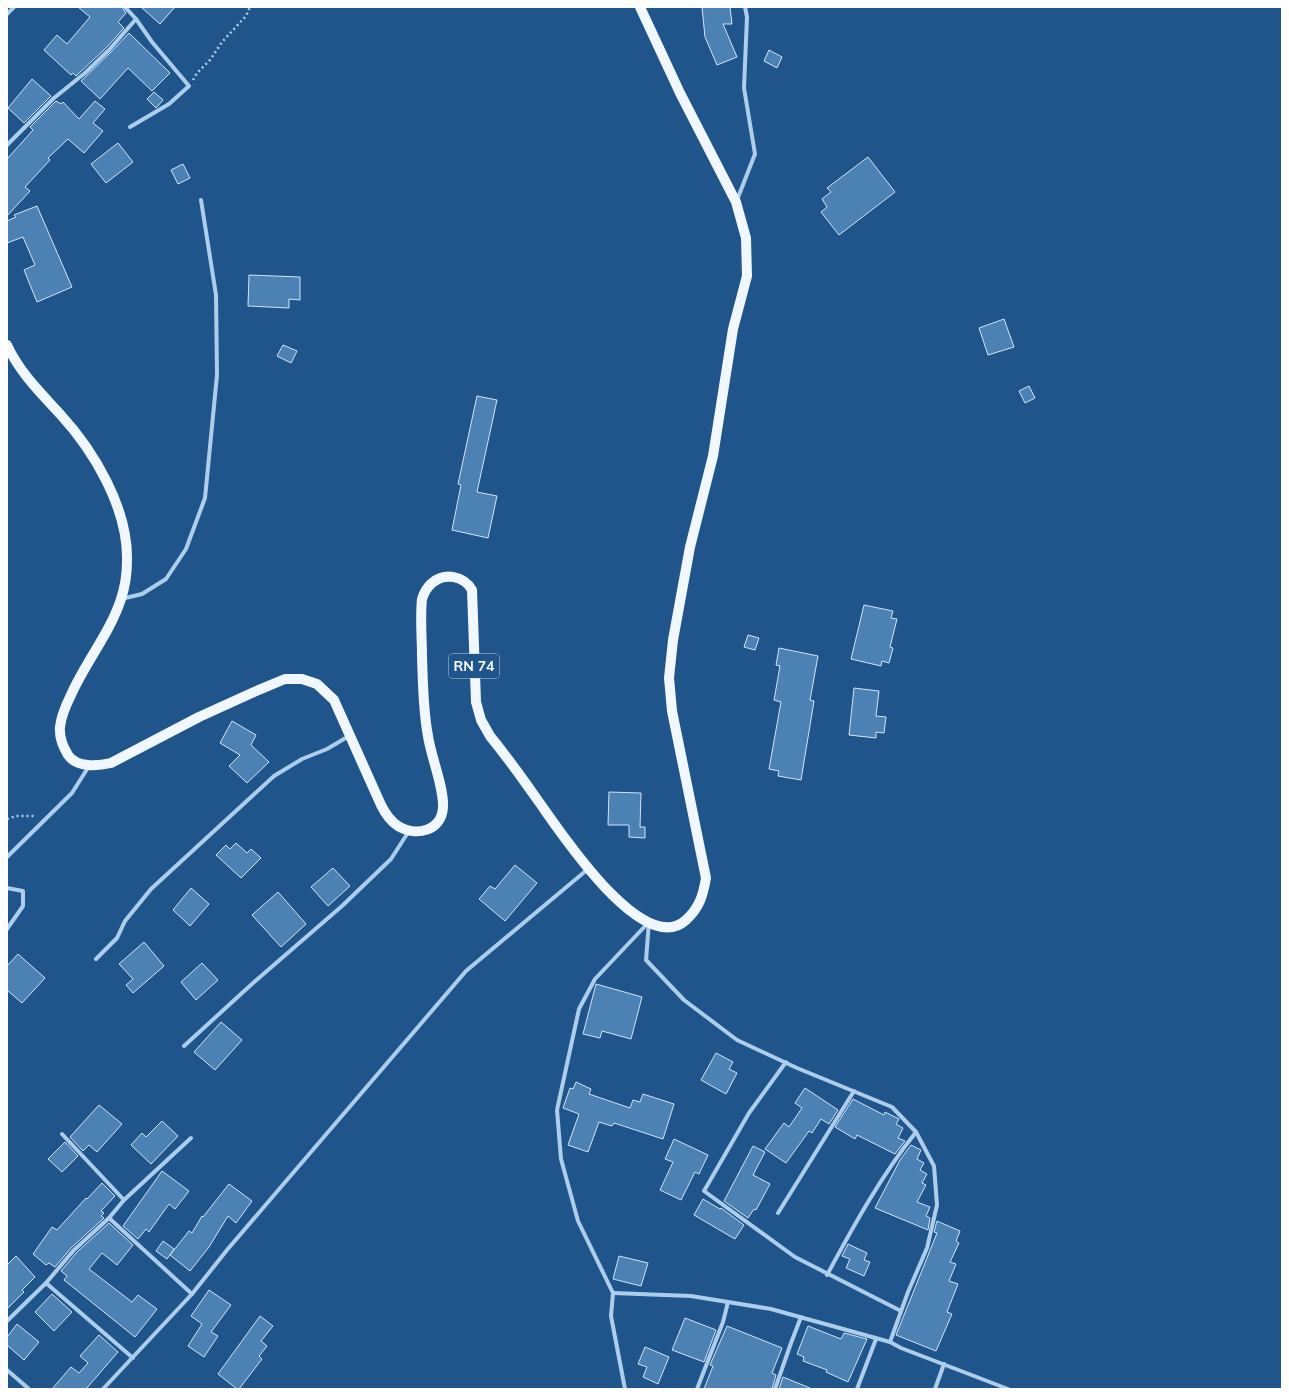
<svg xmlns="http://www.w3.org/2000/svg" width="1289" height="1396" font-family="Mulish,sans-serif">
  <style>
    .building { fill: #4c81b4; stroke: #d1e5f8 }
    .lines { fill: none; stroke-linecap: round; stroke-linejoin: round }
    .path { stroke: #accdeb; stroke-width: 2.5; stroke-dasharray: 2 3; stroke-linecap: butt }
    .minor { stroke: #accdeb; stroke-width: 4 }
    .primary { stroke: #f1f7fe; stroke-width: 10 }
    .labels { text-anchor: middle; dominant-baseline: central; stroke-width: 3.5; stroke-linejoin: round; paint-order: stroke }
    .shield { fill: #20558b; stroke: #bcccdc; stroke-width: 1 }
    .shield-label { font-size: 14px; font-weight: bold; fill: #fff }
  </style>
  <rect width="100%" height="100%" fill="#20558b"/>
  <g class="building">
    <polygon points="78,7 122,7 126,13 118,22 124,28 106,48 76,76 73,73 71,75 44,50 57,35 67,44 90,17"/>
    <polygon points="141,7 175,7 160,24"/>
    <polygon points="702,7 730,7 732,24 723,24 737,57 717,65 705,37"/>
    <polygon points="129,33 170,73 152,91 128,68 100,99 81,81 111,52"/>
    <polygon points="769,50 782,57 777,68 764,61"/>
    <polygon points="32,79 51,96 24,123 8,108"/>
    <polygon points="154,92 163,100 156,108 147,99"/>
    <polygon points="56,101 61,104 63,102 79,119 95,101 105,109 93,123 103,131 84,153 68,139 48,158 50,160 25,187 30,191 7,216 7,159 33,130 30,127"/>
    <polygon points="118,143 133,162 106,183 91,164"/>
    <polygon points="868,157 895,192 839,235 821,212 827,207 822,199 831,192 827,188"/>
    <polygon points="183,164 190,178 178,184 171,170"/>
    <polygon points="37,206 72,287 37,302 24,270 35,265 23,237 7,243 7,221 16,217 14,215"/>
    <polygon points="249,275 300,277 300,300 289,299 289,308 248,306"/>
    <polygon points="1004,319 1014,347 988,355 979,328"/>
    <polygon points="283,345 297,351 291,363 277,356"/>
    <polygon points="1029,386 1035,398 1025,403 1019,391"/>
    <polygon points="477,396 497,400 477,492 497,496 488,538 452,530 461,485 458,484"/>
    <polygon points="864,605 893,611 891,618 897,619 890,647 893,648 889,663 882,661 881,666 851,659"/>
    <polygon points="748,635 759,638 755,650 744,647"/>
    <polygon points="779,648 818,656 810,700 814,701 801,780 778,776 779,771 769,769 781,702 774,700 780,666 776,665"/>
    <polygon points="854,688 879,691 876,716 886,717 884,733 876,732 876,738 849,735"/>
    <polygon points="232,721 256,735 251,745 269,762 247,783 229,766 240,755 220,743"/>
    <polygon points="609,792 641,793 640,827 645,827 645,838 629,837 629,825 608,825"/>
    <polygon points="236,843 247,853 251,849 261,858 241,878 216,855 226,845 230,849"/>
    <polygon points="515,865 537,883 505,921 479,899 490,886 495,889"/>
    <polygon points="333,868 350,886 328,906 311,887"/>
    <polygon points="191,888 209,904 190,926 173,910"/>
    <polygon points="278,892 306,924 281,947 252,915"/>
    <polygon points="144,942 164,966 133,993 126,985 133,979 119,964"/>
    <polygon points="18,954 45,978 22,1003 7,990 7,966"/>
    <polygon points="202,963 218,980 196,1000 181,982"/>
    <polygon points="596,984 642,997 631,1039 602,1031 600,1038 583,1034"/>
    <polygon points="221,1022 242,1040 215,1070 194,1052"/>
    <polygon points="716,1053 733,1062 729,1069 737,1073 726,1094 701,1080"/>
    <polygon points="576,1082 591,1089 589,1094 630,1108 633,1100 640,1102 643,1094 674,1104 663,1139 614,1123 612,1126 599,1122 588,1152 568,1145 579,1114 563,1108 570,1088 573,1089"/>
    <polygon points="805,1088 838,1110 829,1124 821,1119 812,1133 809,1131 786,1163 765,1149 784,1123 789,1127 802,1108 795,1103"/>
    <polygon points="853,1099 884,1115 885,1112 899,1119 896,1124 903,1128 898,1138 905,1141 895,1154 857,1135 855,1139 835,1127"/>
    <polygon points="99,1105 122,1124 97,1152 89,1145 83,1151 70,1137"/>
    <polygon points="162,1121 178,1136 151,1164 131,1145 142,1133 146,1137"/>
    <polygon points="674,1139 708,1155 699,1174 695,1172 681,1200 660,1190 673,1162 665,1159"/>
    <polygon points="65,1142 78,1156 62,1172 48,1159"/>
    <polygon points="911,1145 921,1150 917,1159 924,1163 920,1170 927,1174 922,1183 926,1185 917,1202 930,1207 926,1216 930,1218 928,1230 875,1208 900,1160"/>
    <polygon points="753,1146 765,1152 753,1175 770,1184 756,1210 754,1209 748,1218 724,1201"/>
    <polygon points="162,1171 189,1191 175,1209 169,1204 149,1232 146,1229 138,1239 123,1226"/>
    <polygon points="102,1183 115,1196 101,1211 104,1213 101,1216 104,1218 72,1247 55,1267 49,1263 46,1265 33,1254 52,1227 57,1230 86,1198 87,1199"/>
    <polygon points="229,1184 252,1201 236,1223 228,1216 209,1247 190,1271 170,1255 189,1231 192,1233 202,1216 203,1217"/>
    <polygon points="703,1199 720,1209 721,1208 744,1225 735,1239 694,1215"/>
    <polygon points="937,1221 960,1231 956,1241 959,1243 950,1262 956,1264 949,1281 958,1284 947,1312 952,1314 936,1351 896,1335 937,1233 934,1232"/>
    <polygon points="109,1223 133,1245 117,1265 102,1253 89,1269 132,1302 138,1295 157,1309 135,1337 64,1280 67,1276 61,1271 77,1252"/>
    <polygon points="163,1241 174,1249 167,1259 156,1251"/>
    <polygon points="848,1244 867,1253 864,1260 870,1262 864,1276 846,1268 850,1259 842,1256"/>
    <polygon points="16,1256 35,1277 22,1290 24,1292 7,1309 7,1265"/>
    <polygon points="619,1256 648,1263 641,1286 613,1279"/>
    <polygon points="209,1290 231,1305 211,1332 218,1336 204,1357 188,1346 202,1324 191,1316"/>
    <polygon points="52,1294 72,1312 54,1331 35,1312"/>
    <polygon points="260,1316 273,1326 261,1341 267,1346 259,1356 262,1359 239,1389 237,1389 218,1374"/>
    <polygon points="685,1318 716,1330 704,1362 672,1350"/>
    <polygon points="17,1324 39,1342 24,1360 7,1345 7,1337"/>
    <polygon points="727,1326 782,1348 772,1373 776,1375 772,1389 704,1389 713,1366 710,1365"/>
    <polygon points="808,1326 841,1339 844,1333 867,1339 848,1382 826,1372 827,1370 803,1361 804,1357 797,1354"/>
    <polygon points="99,1335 118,1352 86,1389 52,1389 71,1367 79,1373 88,1363 80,1356"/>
    <polygon points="645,1347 669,1357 658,1384 643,1377 647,1367 638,1364"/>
    <polygon points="783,1377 810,1388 810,1389 779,1389"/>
  </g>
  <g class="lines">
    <g class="path">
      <polyline points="193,80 197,73 210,60 222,42 246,16 250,7"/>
      <polyline points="7,819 16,816 36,816"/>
    </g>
    <g class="minor">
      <polyline points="7,14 14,7"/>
      <polyline points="130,127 169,104 189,86 152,42 136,19"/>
      <polyline points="7,145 54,98 85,73 109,50 136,19 125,7"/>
      <polyline points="737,200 755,154 744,88 747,17 745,7"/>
      <polyline points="121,599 142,594 166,579 186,549 205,498 217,375 216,295 201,200"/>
      <polyline points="7,857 72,793 89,766"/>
      <polyline points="7,888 23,891 23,906 7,929"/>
      <polyline points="649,922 646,960 684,1000 737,1040 797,1068 892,1107 916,1132 934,1166 937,1205 927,1248 908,1292 890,1342"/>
      <polyline points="96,959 117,938 125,921 151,889 274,776 302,759 327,749 349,736"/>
      <polyline points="184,1046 253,983 342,906 391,859 409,831"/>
      <polyline points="786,1062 749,1113 704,1191 795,1257 901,1311"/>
      <polyline points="62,1134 124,1200"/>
      <polyline points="778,1213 854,1091"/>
      <polyline points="109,1218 192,1294"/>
      <path d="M827,1275C854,1225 881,1176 916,1132"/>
      <polyline points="46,1283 74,1250 109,1218 124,1200 191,1138"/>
      <polyline points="613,1293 691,1296 771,1309 890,1342 901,1348 1008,1389"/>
      <polyline points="7,1321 46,1283 133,1358"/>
      <polyline points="7,1370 29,1389"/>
      <polyline points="103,1389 192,1294 227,1250 466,971 588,869"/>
      <polyline points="625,1389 611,1316 613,1293 578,1221 561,1159 557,1110 579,1009 595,979 648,923"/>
      <polyline points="697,1389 723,1322 728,1302"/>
      <polyline points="775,1389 791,1343 801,1317"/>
      <polyline points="857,1389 876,1339"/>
      <polyline points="935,1389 944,1364"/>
    </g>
    <path class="primary" d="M7,345C20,373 40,392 60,414C94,451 128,508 127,560C127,572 125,587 121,599C110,633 85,663 71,695C66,705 61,716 60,727C59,738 63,747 68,755C77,768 98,766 111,763L199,717L254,692L285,679H302L317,684L334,700L381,805C385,813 390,821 398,826C416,837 442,831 443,807C444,787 431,757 428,736C423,710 423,683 422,657C422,638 420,618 422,599C424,593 427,587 432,583C445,572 464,576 472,590L476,702L481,720L490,736C507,757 523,779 539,802C560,831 643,959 686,920C700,907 703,895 706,878L672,711L669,678L673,640L690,547L713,456L733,329L747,276L746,238L736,202L680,93L640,7"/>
  </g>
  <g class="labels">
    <rect class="shield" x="449" y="654" width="50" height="24" rx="3"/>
    <g class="shield-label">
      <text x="474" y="666">RN 74</text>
    </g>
  </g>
  <rect width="1289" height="1396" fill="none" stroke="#ffffff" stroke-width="16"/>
</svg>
